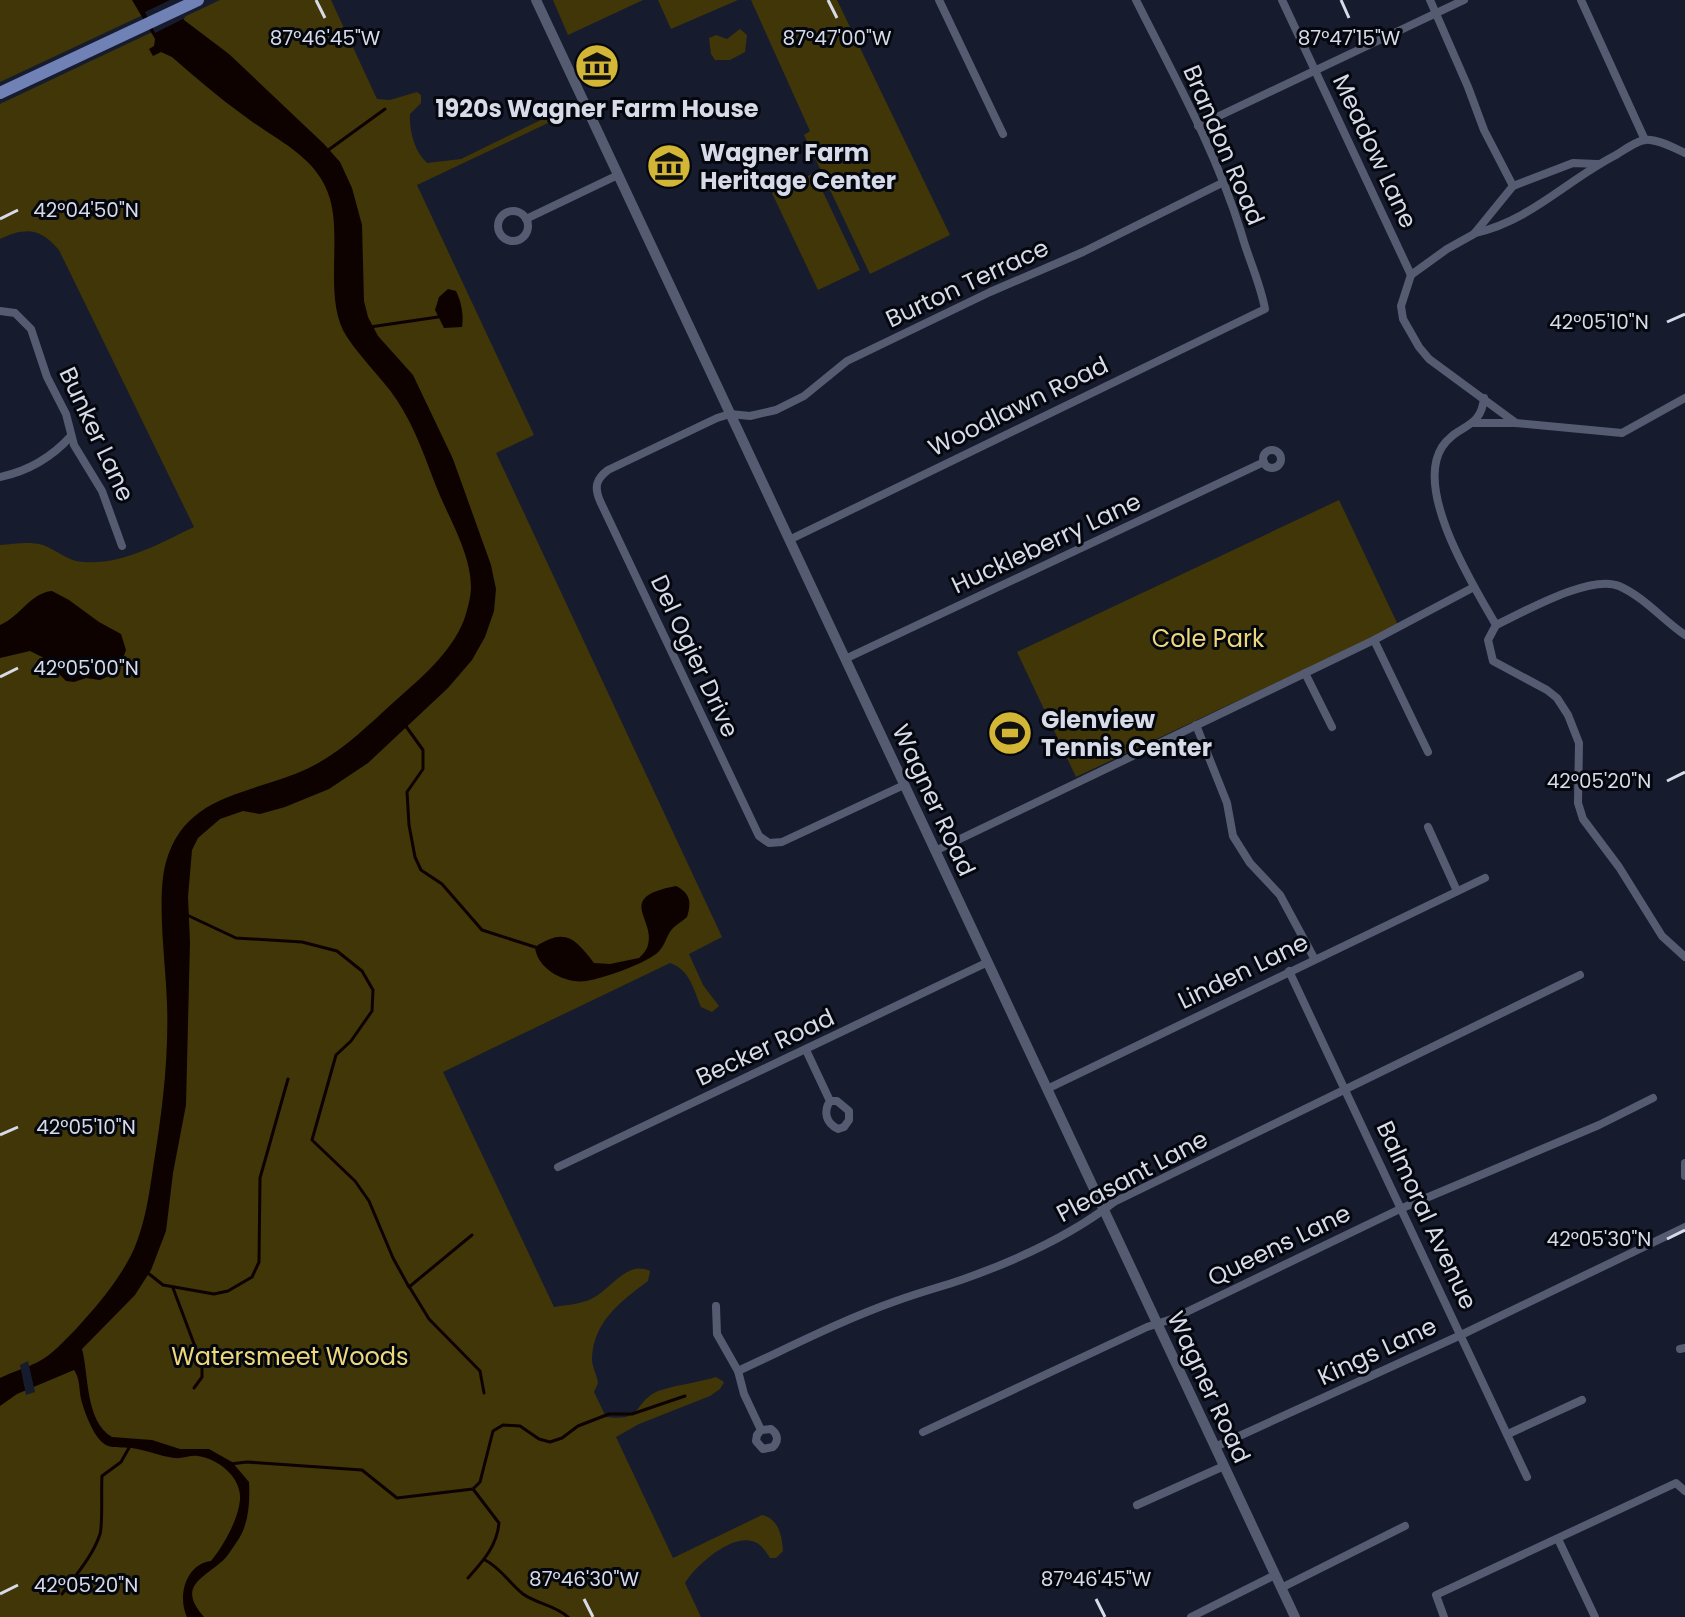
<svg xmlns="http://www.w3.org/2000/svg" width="1685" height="1617" font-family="Poppins,sans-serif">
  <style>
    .green { fill: #413607 }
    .water { fill: #0d0200 }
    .pier { fill: #161c2d }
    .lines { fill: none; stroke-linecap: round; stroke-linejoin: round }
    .stream { stroke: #0d0200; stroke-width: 3 }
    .minor { stroke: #555c71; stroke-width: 8 }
    .tertiary { stroke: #555c71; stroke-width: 10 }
    .primary { stroke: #6f81b5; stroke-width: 12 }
    .ticks { fill: none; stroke: #d6dbe7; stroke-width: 3 }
    .labels { text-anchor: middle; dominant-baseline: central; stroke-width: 6; stroke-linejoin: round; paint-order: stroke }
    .poi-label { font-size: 24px; font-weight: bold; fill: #d6dbe7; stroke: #05070e; text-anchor: start }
    .street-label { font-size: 24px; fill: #d6dbe7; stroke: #05070e }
    .park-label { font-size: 24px; fill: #eed77b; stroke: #05070e }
    .ticks-label { font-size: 20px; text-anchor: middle; fill: #d6dbe7; stroke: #05070e; stroke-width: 6; stroke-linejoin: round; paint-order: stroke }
  </style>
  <rect width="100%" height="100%" fill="#161c2d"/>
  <g class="green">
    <polygon points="0,0 175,0 0,82"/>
    <path d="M220,0H331L377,99L390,100L417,92L421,95V103L410,114C409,130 414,151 427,163L461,159L559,111L565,110L567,114L417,185L534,435L496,453L722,937L689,954L703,985L719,1006L712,1012L701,1007C693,988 690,970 670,963L443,1072L554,1307C566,1305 581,1304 591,1299C612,1289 626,1260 650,1271L648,1281C621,1301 593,1322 592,1359C592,1367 597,1375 598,1383L594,1392L606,1417C642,1421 632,1407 654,1393C664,1387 701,1382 716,1377L724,1382L720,1389L710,1396L639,1424L616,1437L673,1558L762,1515C779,1519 782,1536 783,1551L776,1558H770C765,1551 761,1543 752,1541C730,1535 695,1566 685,1583L701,1617H0V545C14,544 29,541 43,545C57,550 67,561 83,562C123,565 158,544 194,527L59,250C40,228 26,227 0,239V104Z"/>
    <polygon points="553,0 643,0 568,35"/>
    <polygon points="658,0 738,0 671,29"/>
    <polygon points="751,0 837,0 950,235 870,274 804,135 810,131"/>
    <polygon points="740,29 747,35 745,52 730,60 715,60 711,54 709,38 716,35 727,39"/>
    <polygon points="814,173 860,270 818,290 772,193"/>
    <polygon points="1339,500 1398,625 1076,777 1017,652"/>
  </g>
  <g class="water">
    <path d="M132,0H176L184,20L229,54L324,144L340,162L352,188L362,225L364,301L368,317L378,336L413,375L453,459L491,565L496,589L494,611L485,637L472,660L448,688L368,763L329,789L285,807L260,814L243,811L220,819L198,838L192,850L188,897L190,942L186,1105L173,1173L166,1231L151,1270L135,1295L82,1349C89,1375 85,1421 112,1437L152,1440L180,1449H209L232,1462L249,1482C250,1502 249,1526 236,1543C232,1549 225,1560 220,1563C198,1581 179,1588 204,1617H187C177,1596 186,1564 211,1561C224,1545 238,1520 240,1500C242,1478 219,1459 198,1456C190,1455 182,1459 174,1458C160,1456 146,1450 132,1448C123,1447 110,1449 103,1443C93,1435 84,1411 81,1399C79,1389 80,1378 74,1370L17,1394L0,1406V1378C12,1372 26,1368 38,1362C53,1354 64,1341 76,1329C98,1305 120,1279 134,1249C145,1223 149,1196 153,1168C162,1113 169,1059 167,1003C166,965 156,897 166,862C184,798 241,795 295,774C335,759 364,729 395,701C421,678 451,653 464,620C467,611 471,597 471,587C471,553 448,517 436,486C426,460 417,434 403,410C388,383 364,363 347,337C323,301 342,241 330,199C318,156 275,140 243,115C218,97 195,77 172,57L161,52L153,56L149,49L154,46L155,39Z"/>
    <path d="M448,289L456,291C461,301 464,315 462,327L444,328L435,310L439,297Z"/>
    <path d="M52,591L69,600L99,622L121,634L126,650L118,672L100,680L86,678L74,682L66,681L42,657L30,651L0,658V625C20,617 30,593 52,591Z"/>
    <path d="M676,886C690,893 692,902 687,917C683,921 677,924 673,928C665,937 666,946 656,954C641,965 605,978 586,981C565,984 537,969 535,947C565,927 575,938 594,963L610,964L639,958C642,955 645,952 647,948C659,920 612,898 676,886Z"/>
  </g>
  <g class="pier">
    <polygon points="170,0 177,0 185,18 155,33 145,12"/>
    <polygon points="28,1361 35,1392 26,1395 20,1365"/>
  </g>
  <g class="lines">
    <g class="stream">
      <polyline points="327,151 385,109"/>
      <polyline points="370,327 438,317"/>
      <polyline points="405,725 423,750 423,769 407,792 409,825 415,857 421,870 442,884 482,930 535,947"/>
      <polyline points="187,915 236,938 302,942 337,951 362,971 373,990 372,1011 351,1041 336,1055 312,1140 355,1181 369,1201 393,1258 409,1287 472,1235"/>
      <polyline points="148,1273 163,1285 214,1294 228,1291 252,1277 259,1262 260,1178 288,1079"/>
      <polyline points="173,1288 202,1365 202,1377 194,1388"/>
      <polyline points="410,1288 429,1319 480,1371 484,1393"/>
      <polyline points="230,1464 247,1462 362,1470 397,1498 473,1489 480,1482 493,1431 503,1425 520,1426 539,1439 550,1442 562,1438 578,1426 609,1414 632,1414 685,1396"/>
      <path d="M485,1560C501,1568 509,1583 523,1594C537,1604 555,1605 568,1617"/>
      <path d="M468,1578C483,1561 497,1546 499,1523L473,1489"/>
      <path d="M62,1594C75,1576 93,1556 100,1534C103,1524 101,1491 102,1476L121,1462L130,1446"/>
    </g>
    <g class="minor">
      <polyline points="939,0 1003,134"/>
      <polyline points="1282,0 1411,275"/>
      <polyline points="1430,0 1468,87 1484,130 1513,186"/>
      <polyline points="1581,0 1645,140"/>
      <polyline points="1198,126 1464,0"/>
      <circle cx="513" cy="226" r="15"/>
      <polyline points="526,219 618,175"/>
      <path d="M1475,233C1530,221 1567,180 1616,155C1624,150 1635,142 1644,140C1656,138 1674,148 1685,153"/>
      <polyline points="0,311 15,313 31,329 47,377 66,414 74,445 102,491 122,546"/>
      <path d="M1484,398C1481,430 1457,424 1442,447C1414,491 1473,585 1496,625L1488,640L1493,661L1547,690L1557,698L1568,715L1579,743L1578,803L1583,819L1619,867L1662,936L1685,957"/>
      <polyline points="1473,423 1516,423 1622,433 1685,398"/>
      <polyline points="1516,423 1429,359 1419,347 1403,319 1401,306 1411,275 1447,249 1474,234 1513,186 1573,163 1597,164"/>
      <circle cx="1272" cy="459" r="9"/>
      <path d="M0,477C29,471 52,457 71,436"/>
      <path d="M789,540L1265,309C1260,282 1248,258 1241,232C1216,151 1174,76 1136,0"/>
      <path d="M1496,625C1524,612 1590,574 1619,586C1644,597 1663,620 1685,635"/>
      <polyline points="1374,640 1428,752"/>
      <polyline points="845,659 1264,462"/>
      <polyline points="1305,673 1332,727"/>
      <polyline points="1196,725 1227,803 1233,836 1250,863 1280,895 1314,958"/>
      <path d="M904,785L782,842L769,843L759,836L600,501C594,487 596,479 608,470L717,418L730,414L750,416L776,410L804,396L847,361L990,292L1083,252L1224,182"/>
      <polyline points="1428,827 1457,891"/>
      <polyline points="935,851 1374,640 1474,587"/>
      <polyline points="1289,971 1527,1477"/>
      <path d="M806,1050L830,1101C823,1112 826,1123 838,1129L844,1127L849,1120V1111L837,1101H830"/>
      <polyline points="1047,1089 1485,878"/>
      <polyline points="1685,1163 1685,1176"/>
      <polyline points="558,1167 988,962"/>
      <path d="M716,1306L717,1334L738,1371L744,1394L761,1430L757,1435L756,1441L763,1449L773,1447C779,1441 778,1434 771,1429L761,1430"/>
      <polyline points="1680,1349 1685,1348"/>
      <path d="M738,1371C790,1347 842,1320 896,1301C918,1293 940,1287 961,1280C1015,1261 1069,1237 1114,1202L1580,975"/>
      <polyline points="923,1432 1147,1327 1172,1319 1400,1209 1599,1125 1653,1098"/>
      <polyline points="1508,1434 1582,1400"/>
      <polyline points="1215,1447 1461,1335 1685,1227"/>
      <polyline points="1137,1505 1224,1466"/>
      <polyline points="1558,1539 1595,1617"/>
      <polyline points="1281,1588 1405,1526"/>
      <polyline points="1191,1617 1275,1575"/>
      <polyline points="1444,1617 1436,1595 1676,1483 1685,1491"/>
    </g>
    <polyline class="tertiary" points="536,0 1295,1617"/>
    <polyline class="primary" points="0,93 198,0"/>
  </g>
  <path class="ticks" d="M316,0L325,18M828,0L837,18M1341,0L1349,18M0,219L18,210M1667,322L1685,314M0,677L18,668M1667,781L1685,772M0,1135L18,1127M1667,1239L1685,1230M0,1594L18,1585M584,1599L593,1617M1096,1599L1105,1617"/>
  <defs>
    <g id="museum-disc" transform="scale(2.3)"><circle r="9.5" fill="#d3b635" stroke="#05070e"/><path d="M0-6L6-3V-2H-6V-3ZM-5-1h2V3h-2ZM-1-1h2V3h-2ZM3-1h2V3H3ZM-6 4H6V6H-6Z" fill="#111"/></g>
    <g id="stadium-disc" transform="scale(2.3)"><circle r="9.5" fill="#d3b635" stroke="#05070e"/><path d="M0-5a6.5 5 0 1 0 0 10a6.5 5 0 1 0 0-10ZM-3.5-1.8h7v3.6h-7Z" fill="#111"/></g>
  </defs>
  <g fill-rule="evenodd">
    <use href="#museum-disc" x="597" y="66"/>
    <use href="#museum-disc" x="669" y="166"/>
    <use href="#stadium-disc" x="1010" y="733"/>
  </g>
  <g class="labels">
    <g class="poi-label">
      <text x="597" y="108" text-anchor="middle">1920s Wagner Farm House</text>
      <text x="700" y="152">Wagner Farm<tspan x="700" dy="28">Heritage Center</tspan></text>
      <text x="1041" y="719">Glenview<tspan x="1041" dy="28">Tennis Center</tspan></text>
    </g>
    <g class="street-label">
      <text transform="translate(1224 145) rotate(67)">Brandon Road</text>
      <text transform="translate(1375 151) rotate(65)">Meadow Lane</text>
      <text transform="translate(967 283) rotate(-25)">Burton Terrace</text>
      <text transform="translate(1018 406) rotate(-26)">Woodlawn Road</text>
      <text transform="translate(97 434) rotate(65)">Bunker Lane</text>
      <text transform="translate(1046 543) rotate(-25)">Huckleberry Lane</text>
      <text transform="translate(695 656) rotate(65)">Del Ogier Drive</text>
      <text transform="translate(934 800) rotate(65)">Wagner Road</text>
      <text transform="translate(1243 971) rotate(-26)">Linden Lane</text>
      <text transform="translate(765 1047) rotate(-25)">Becker Road</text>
      <text transform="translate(1132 1176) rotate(-28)">Pleasant Lane</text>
      <text transform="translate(1427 1215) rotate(65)">Balmoral Avenue</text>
      <text transform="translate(1279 1245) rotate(-26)">Queens Lane</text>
      <text transform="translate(1377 1351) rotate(-25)">Kings Lane</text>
      <text transform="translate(1209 1387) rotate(65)">Wagner Road</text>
    </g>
    <g class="park-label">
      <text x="1208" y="638">Cole Park</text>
      <text x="290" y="1356">Watersmeet Woods</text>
    </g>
  </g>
  <g class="ticks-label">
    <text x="325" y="45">87°46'45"W</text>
    <text x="837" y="45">87°47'00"W</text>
    <text x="1349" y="45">87°47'15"W</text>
    <text x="86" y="217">42°04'50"N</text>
    <text x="1599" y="329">42°05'10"N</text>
    <text x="86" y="675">42°05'00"N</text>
    <text x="1599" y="788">42°05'20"N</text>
    <text x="86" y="1134">42°05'10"N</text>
    <text x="1599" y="1246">42°05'30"N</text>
    <text x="584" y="1586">87°46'30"W</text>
    <text x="1096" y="1586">87°46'45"W</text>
    <text x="86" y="1592">42°05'20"N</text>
  </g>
</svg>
